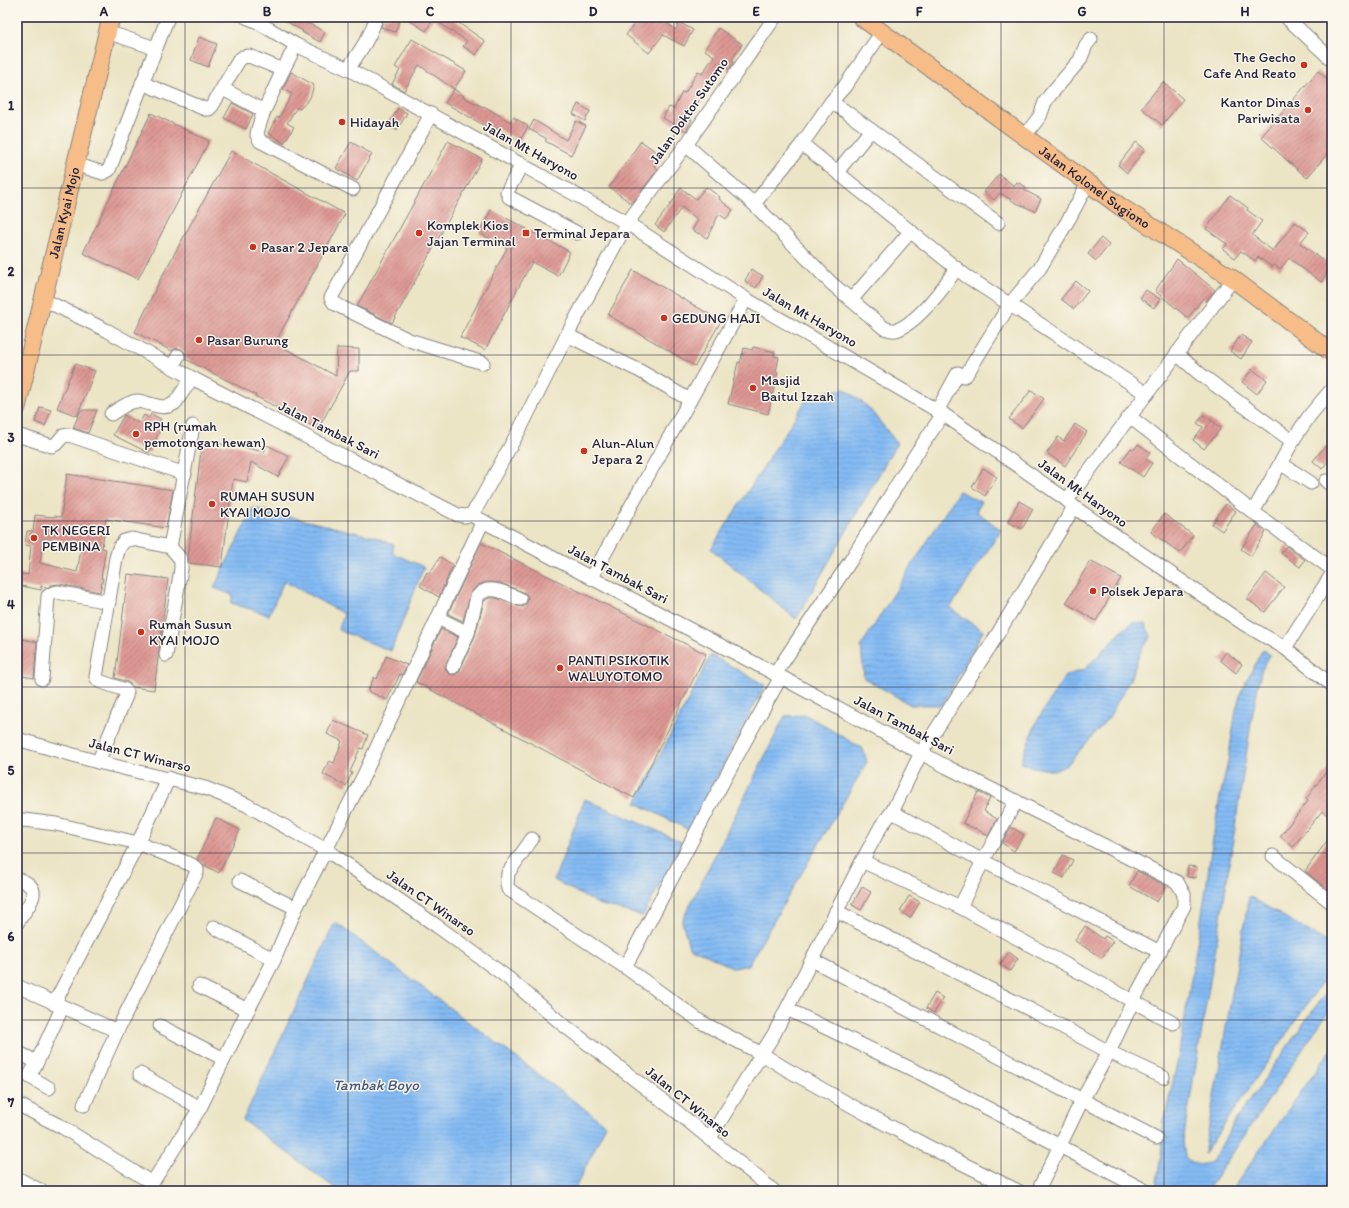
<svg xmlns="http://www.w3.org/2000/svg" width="1349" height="1208" font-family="Itim,sans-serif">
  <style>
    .water { fill: url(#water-rules); stroke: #536e98 }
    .building { fill: url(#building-hatch); fill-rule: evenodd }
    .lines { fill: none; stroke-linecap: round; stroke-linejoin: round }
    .minor-casing { stroke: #868380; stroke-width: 15 }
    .major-casing { stroke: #868380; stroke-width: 19 }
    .minor { stroke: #fff; stroke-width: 13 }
    .major { stroke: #f7bd88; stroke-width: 17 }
    .grid { fill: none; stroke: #22223b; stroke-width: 1; stroke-opacity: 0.55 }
    .poi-dot { fill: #c8321e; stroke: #fbf7ec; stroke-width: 1.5 }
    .labels { text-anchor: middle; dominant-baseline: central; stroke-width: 3; stroke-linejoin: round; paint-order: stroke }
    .poi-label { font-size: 14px; fill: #22223b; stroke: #fbf7ec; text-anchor: start }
    .street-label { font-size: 14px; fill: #22223b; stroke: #fbf7ec }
    .water-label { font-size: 15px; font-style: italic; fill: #44587c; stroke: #fbf7ec }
    .neatline { fill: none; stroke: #22223b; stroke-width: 1.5 }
    .grid-label { font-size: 13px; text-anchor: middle; font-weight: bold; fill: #22223b }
  </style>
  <defs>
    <pattern id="water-rules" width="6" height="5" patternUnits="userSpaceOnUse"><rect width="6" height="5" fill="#84bbf4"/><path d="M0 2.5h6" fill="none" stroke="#72a0d2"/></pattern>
    <pattern id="building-hatch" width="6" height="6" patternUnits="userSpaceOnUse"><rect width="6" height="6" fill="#dd9793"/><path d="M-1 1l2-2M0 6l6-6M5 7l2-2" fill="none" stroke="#b37b79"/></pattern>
  </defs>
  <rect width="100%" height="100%" fill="#fbf7ec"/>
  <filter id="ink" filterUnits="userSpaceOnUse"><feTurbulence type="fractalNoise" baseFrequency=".025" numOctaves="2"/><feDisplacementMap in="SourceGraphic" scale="8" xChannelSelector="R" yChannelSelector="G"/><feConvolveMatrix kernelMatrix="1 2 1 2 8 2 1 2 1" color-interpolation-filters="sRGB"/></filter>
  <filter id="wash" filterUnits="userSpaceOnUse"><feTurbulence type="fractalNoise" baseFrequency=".012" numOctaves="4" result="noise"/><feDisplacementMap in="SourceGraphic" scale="16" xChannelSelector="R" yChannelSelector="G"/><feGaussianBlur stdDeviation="0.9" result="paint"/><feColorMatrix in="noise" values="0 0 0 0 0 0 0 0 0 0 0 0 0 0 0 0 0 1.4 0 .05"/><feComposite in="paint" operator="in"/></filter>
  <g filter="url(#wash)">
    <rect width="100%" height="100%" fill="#ebe4c5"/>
    <g class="water">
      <polygon points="845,389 868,407 897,443 796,619 711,549 810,394"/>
      <polygon points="959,491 981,502 976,511 1001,530 950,608 983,631 942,705 911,705 864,678 861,646"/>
      <polygon points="253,508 375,537 394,545 392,553 424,567 391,651 338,630 344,614 284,581 269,615 231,603 233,595 214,588"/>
      <polygon points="1133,622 1145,624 1151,636 1140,653 1131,677 1110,716 1067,765 1054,771 1033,767 1020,763 1037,721 1065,676 1085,669 1121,632"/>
      <path d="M1263,649L1270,655L1261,671L1251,723L1224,899L1183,1141L1185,1157C1195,1166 1199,1166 1212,1162L1235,1121L1321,999L1332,986V1006L1207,1191H1160L1156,1188L1161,1154L1164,1121L1177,1064L1206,889L1211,850L1220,797L1228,761L1236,710L1241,691Z"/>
      <polygon points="711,655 765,685 689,830 636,803"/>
      <polygon points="806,715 863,749 867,762 748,965 734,968 689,947 682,921 785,716"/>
      <polygon points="585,799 682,842 643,916 598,904 554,880"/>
      <polygon points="1249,896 1332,945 1332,968 1204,1154"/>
      <polygon points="335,922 606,1125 574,1191 339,1191 243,1120"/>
      <polygon points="1332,1048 1332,1191 1231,1191"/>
    </g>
    <g id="blocks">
      <g class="building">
        <polygon points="280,17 296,17 325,32 320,42 302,32 303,31 280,18"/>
        <polygon points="384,17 401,17 395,32 381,27"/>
        <polygon points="404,17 450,17 485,41 476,55 463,46 467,41 433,19 426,31"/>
        <polygon points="640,17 659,17 676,30 679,22 693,30 684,46 663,35 649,53 626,35"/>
        <polygon points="718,28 742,44 732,60 734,61 729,70 722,65 705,93 703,93 690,119 692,120 686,131 663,118 669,107 674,109 682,92 685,93 698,71 702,74 714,56 705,50"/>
        <polygon points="199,37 217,44 208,67 191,60"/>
        <polygon points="412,39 466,71 454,89 419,65 404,91 392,84 400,70 395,67"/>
        <polygon points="1318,71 1332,83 1332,148 1307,178 1261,137"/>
        <polygon points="291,72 314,85 310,98 300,109 297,107 287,123 294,127 284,143 268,133 277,117 279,118 292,94 283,89"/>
        <polygon points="1163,82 1183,99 1162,125 1141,108"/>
        <polygon points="454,89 464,96 463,97 483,107 484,106 510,122 513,117 528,126 520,141 496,128 494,131 445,103"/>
        <polygon points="232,103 253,114 246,129 224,118"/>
        <polygon points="578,104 590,111 585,121 573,114"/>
        <polygon points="398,108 407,113 397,130 388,125"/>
        <polygon points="151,113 209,141 138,279 83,253"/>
        <polygon points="534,120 566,140 576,121 586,126 571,155 545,141 547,139 529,129"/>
        <polygon points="448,141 482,159 392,323 357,306"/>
        <polygon points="641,141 662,156 654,166 658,169 632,204 609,187"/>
        <polygon points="351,142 372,154 357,181 336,168"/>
        <polygon points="1136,142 1145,149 1127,173 1118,165"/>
        <polygon points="231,151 345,214 275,343 336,376 337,348 359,349 359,371 350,371 318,429 255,396 256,395 185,359 185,352 181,349 177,348 172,351 135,332 160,280"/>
        <polygon points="999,174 1014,186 1017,182 1026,187 1024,190 1041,199 1035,211 1016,203 1000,193 994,200 984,192"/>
        <polygon points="706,187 720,197 719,199 733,210 726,219 719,214 707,238 692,230 698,220 682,207 664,232 655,225 676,197 675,196 681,188 696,199"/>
        <polygon points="1230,195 1248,208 1247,210 1262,221 1252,235 1273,251 1295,222 1309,232 1300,243 1332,267 1321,282 1289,258 1280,269 1274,265 1272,267 1258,257 1255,261 1241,251 1235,258 1223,249 1227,244 1206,229"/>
        <polygon points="491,210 570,252 558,276 532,262 485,350 460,337 507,248 479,233"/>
        <polygon points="1101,238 1109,245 1096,261 1088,254"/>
        <polygon points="1177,259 1215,290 1206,301 1203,298 1188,318 1155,291"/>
        <polygon points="751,269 763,276 756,288 745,281"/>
        <polygon points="633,270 721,321 695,366 608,315"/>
        <polygon points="1076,281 1088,291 1074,309 1061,299"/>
        <polygon points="1146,290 1160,299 1154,308 1140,298"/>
        <polygon points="1241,335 1252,342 1241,359 1230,351"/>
        <polygon points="753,347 775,352 774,356 779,357 776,372 778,372 768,414 728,404 738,362 740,363 744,348 752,350"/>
        <polygon points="75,364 95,371 77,416 57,408"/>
        <polygon points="1252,369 1267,380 1257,394 1242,382"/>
        <polygon points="1031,390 1044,399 1022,428 1009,419"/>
        <polygon points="40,407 51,410 45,426 35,422"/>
        <polygon points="81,410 97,410 88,433 73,428"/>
        <polygon points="151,414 161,419 159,422 163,424 149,453 113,435 124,415 139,423 144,415 149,418"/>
        <polygon points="1204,415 1221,428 1204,449 1193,440 1203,427 1197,423"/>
        <polygon points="1075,424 1087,432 1065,466 1047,453 1058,437 1064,441"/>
        <polygon points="202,442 238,446 264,452 267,445 289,456 278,477 251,462 247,482 233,479 222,567 189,563 188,557"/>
        <polygon points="1138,444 1150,452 1146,459 1152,463 1143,477 1121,462 1131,448 1134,450"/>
        <polygon points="1325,446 1332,451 1332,456 1322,469 1313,461"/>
        <polygon points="983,468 997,477 985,496 972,487"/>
        <path d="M67,474L173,490L166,528L106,519L102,548L106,549L101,578H103L100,592L59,584L51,585L47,588L41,586V590L17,585V573L28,575L31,546L25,545L27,531H33L35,515L54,517V516L61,517ZM43,538L82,544L77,572L40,563Z"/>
        <polygon points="1019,501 1033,509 1022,529 1008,522"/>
        <polygon points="1226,504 1236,511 1222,531 1212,524"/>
        <polygon points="1164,514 1193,535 1180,553 1151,532"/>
        <polygon points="1257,525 1266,532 1251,556 1241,549"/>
        <polygon points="481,543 706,654 634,798 416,682 441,629 458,637 445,667 447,672 450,674 454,675 458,673 460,670 475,636 484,601 489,598 496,598 521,607 525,606 527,602 528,598 526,594 523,592 500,583 486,582 478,585 471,592 463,621 448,614"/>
        <polygon points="1286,546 1305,560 1300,567 1281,553"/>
        <polygon points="440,557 453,565 439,597 420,586 427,572 429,574"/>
        <polygon points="1090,561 1121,578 1096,621 1066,603"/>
        <polygon points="1266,573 1284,587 1265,612 1247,599"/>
        <polygon points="128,574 168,579 154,690 133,687 128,682 115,678"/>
        <polygon points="17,638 37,642 34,678 17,675"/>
        <polygon points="1226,652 1242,664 1236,673 1220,660"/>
        <polygon points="386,656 407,665 402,675 400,674 395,685 394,685 387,700 368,691 374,677 377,679"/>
        <polygon points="333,720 368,735 363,749 360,748 350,772 352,773 346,786 323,774 329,761 334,763 342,741 327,734"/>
        <polygon points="1332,764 1332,819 1322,811 1293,847 1280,836 1308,801 1306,799"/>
        <polygon points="978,792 990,798 984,811 997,819 988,836 975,828 975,829 963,823"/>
        <polygon points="216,818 240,830 219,873 204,865 197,859"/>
        <polygon points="1011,827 1024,835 1014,851 1002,843"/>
        <polygon points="1332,834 1332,893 1305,871"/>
        <polygon points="1063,855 1073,860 1064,878 1054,873"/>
        <polygon points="1188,866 1197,867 1196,878 1187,877"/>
        <polygon points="1137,871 1166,886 1157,902 1129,886"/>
        <polygon points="862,887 871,892 861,910 852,905"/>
        <polygon points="909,896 920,902 910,918 900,911"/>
        <polygon points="1085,926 1103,939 1105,936 1113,941 1102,958 1075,941"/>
        <polygon points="1009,952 1018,959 1010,971 1000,964"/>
        <polygon points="935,993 943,998 934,1013 926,1008"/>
      </g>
    </g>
  </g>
  <g filter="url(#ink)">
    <use href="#blocks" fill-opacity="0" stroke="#868380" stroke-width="1"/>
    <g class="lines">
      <g class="minor-casing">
        <g id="minor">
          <polyline points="246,17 256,21 296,45 348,69 627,223 746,299 943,414 1067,500 1074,507 1244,624 1285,648 1332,685"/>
          <polyline points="1286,17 1332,60"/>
          <polyline points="107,32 155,48"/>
          <path d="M882,32L845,86L831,102L802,144L754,204L831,283L884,328C888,329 892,331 896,330C916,324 946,286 956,268L966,276L1147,394"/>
          <polyline points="296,45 283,70 264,111 258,129 257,135 260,141 353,189"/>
          <path d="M348,69C359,52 371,37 376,17"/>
          <polyline points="142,83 205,109 209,109 212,106 239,60 243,57 249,56 283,70"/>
          <polyline points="223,89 264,111"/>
          <polyline points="831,102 845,111 998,223"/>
          <polyline points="431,114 331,298 334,303 341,307 409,340 483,363"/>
          <polyline points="1024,137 1040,116 1045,102 1050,95 1080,60 1086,45 1091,39"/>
          <polyline points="802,144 956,268"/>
          <polyline points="686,145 754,204"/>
          <polyline points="75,164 103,173 109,170 168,17"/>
          <polyline points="522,164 507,192 509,197 577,233"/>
          <polyline points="837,172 871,130"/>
          <polyline points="42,299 108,331 192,378 458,515 464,516 471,515 781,677 947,767 1177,882 1184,894 1184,906 1133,1001 1109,1052 1082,1100 1038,1191"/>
          <polyline points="851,300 911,231"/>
          <polyline points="567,335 640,371 690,400 591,578"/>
          <polyline points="1177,354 1200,374 1292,441"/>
          <polyline points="172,367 178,356"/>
          <polyline points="690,400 746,299"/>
          <polyline points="937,411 958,373 964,376 966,375 1010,304 1040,268 1070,217 1088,183"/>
          <path d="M111,414C117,410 130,401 137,401C150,402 162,412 175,403L192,378"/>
          <polyline points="1130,417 1253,512 1332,569"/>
          <polyline points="17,435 52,446 56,444 63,436 69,435 185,474"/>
          <polyline points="1280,463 1311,483"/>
          <polyline points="1326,481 1332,486"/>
          <polyline points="1067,500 1233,279"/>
          <polyline points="1253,512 1295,437 1310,415 1332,389"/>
          <polyline points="471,515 478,505 522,425 567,335 627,223 686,145 775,17"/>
          <polyline points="170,547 193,426"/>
          <polyline points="438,618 468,633 453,667"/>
          <path d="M468,633L477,597C488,582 507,594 520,599"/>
          <polyline points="1285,648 1332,574"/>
          <polyline points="775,674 851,560 914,457 943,414"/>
          <polyline points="42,679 48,596 53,593 57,592 109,602"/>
          <polyline points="17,739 98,762 205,788 247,805 326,850 437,926 508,978 561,1023 672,1108 774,1191"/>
          <polyline points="98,762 126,696 127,692 125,690 99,681 96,677 116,558 119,548 124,541 132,539 170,547 179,557 181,562 181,569 166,655"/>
          <polyline points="892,812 983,861 1160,952"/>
          <polyline points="17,822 24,820 56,824 138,843 54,1004"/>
          <polyline points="532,839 508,873 507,884 508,889 625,967 701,1022 762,1054 786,1069 863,1112 929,1147 1018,1191"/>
          <polyline points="1273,856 1332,903"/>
          <polyline points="862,861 960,907 1173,1023"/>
          <path d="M17,879C47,888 28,905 17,923"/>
          <polyline points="240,881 296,908"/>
          <polyline points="960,907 983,861 1016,801"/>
          <polyline points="836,911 1033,1011 1109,1052 1163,1077"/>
          <polyline points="214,927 274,960"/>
          <polyline points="812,960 1156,1138"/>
          <path d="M625,967C677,870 726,772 781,677"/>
          <polyline points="17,986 117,1031 197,872 197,869 192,865 138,843 169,778"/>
          <polyline points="199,986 248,1010"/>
          <polyline points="787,1009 924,1075 1146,1191"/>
          <polyline points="160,1026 224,1059"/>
          <polyline points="17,1052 37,1062"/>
          <polyline points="140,1074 200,1108"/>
          <polyline points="49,1088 30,1077 30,1075 37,1062 62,1008"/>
          <polyline points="17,1104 62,1127 152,1183"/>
          <polyline points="84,1105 117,1031"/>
          <polyline points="709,1139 774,1034 862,861 881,826 892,812 921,753 994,640 1074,507"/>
          <polyline points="17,1178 41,1191"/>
          <polyline points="147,1191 200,1108 248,1010 274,960 296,908 363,777 483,521"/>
        </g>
      </g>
      <g class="major-casing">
        <g id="major">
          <path id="s1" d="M861,17L1121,207L1233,279L1332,353"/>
          <path id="s2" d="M17,407L111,17"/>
        </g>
      </g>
      <use href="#minor" class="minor"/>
      <use href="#major" class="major"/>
    </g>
  </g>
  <path class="grid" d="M185,17V1191M348,17V1191M511,17V1191M674,17V1191M838,17V1191M1001,17V1191M1164,17V1191M17,188H1332M17,355H1332M17,521H1332M17,687H1332M17,853H1332M17,1020H1332"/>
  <g class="poi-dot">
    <circle cx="1304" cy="65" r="4"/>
    <circle cx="1308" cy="110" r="4"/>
    <circle cx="342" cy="122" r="4"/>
    <circle cx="419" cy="233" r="4"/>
    <rect x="522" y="229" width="8" height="8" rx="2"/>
    <circle cx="253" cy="247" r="4"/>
    <circle cx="664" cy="318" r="4"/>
    <circle cx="199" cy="340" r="4"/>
    <circle cx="753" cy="388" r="4"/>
    <circle cx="136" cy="434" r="4"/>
    <circle cx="584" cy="451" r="4"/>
    <circle cx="212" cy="504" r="4"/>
    <circle cx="34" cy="538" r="4"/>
    <circle cx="1093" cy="591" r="4"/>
    <circle cx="141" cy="632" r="4"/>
    <circle cx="560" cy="668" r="4"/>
  </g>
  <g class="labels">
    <g class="poi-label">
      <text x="1296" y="57" text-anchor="end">The Gecho<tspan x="1296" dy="16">Cafe And Reato</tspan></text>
      <text x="1300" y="102" text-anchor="end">Kantor Dinas<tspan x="1300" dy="16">Pariwisata</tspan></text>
      <text x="350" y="122">Hidayah</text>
      <text x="427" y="225">Komplek Kios<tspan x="427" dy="16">Jajan Terminal</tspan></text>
      <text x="534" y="233">Terminal Jepara</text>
      <text x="261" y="247">Pasar 2 Jepara</text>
      <text x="672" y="318">GEDUNG HAJI</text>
      <text x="207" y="340">Pasar Burung</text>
      <text x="761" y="380">Masjid<tspan x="761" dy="16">Baitul Izzah</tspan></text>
      <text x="144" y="426">RPH (rumah<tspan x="144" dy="16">pemotongan hewan)</tspan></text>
      <text x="592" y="443">Alun-Alun<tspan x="592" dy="16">Jepara 2</tspan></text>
      <text x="220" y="496">RUMAH SUSUN<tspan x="220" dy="16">KYAI MOJO</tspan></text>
      <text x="42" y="530">TK NEGERI<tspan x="42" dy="16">PEMBINA</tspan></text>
      <text x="1101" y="591">Polsek Jepara</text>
      <text x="149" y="624">Rumah Susun<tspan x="149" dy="16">KYAI MOJO</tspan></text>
      <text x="568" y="660">PANTI PSIKOTIK<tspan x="568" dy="16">WALUYOTOMO</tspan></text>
    </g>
    <g class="street-label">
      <text transform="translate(689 111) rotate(-55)">Jalan Doktor Sutomo</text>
      <text transform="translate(531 151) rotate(29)">Jalan Mt Haryono</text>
      <text stroke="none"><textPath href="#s1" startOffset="289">Jalan Kolonel Sugiono</textPath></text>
      <text stroke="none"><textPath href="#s2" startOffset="200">Jalan Kyai Mojo</textPath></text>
      <text transform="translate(810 317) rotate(30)">Jalan Mt Haryono</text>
      <text transform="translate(329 430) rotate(27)">Jalan Tambak Sari</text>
      <text transform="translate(1083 493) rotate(36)">Jalan Mt Haryono</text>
      <text transform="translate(618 574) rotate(28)">Jalan Tambak Sari</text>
      <text transform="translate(904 725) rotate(28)">Jalan Tambak Sari</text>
      <text transform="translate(140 755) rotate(14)">Jalan CT Winarso</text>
      <text transform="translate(431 903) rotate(35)">Jalan CT Winarso</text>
      <text transform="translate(688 1102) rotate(39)">Jalan CT Winarso</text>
    </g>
    <g class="water-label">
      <text x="376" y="1085">Tambak Boyo</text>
    </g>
  </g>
  <rect width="1349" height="1208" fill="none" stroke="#fbf7ec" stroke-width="44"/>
  <rect x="22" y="22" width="1305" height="1164" class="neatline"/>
  <g class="grid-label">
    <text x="104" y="16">A</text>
    <text x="267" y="16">B</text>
    <text x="430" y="16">C</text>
    <text x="593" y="16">D</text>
    <text x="756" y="16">E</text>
    <text x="919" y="16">F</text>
    <text x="1082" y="16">G</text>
    <text x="1245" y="16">H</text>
    <text x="11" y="110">1</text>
    <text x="11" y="276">2</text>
    <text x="11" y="442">3</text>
    <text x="11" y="609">4</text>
    <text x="11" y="775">5</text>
    <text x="11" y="941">6</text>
    <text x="11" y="1107">7</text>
  </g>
</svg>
